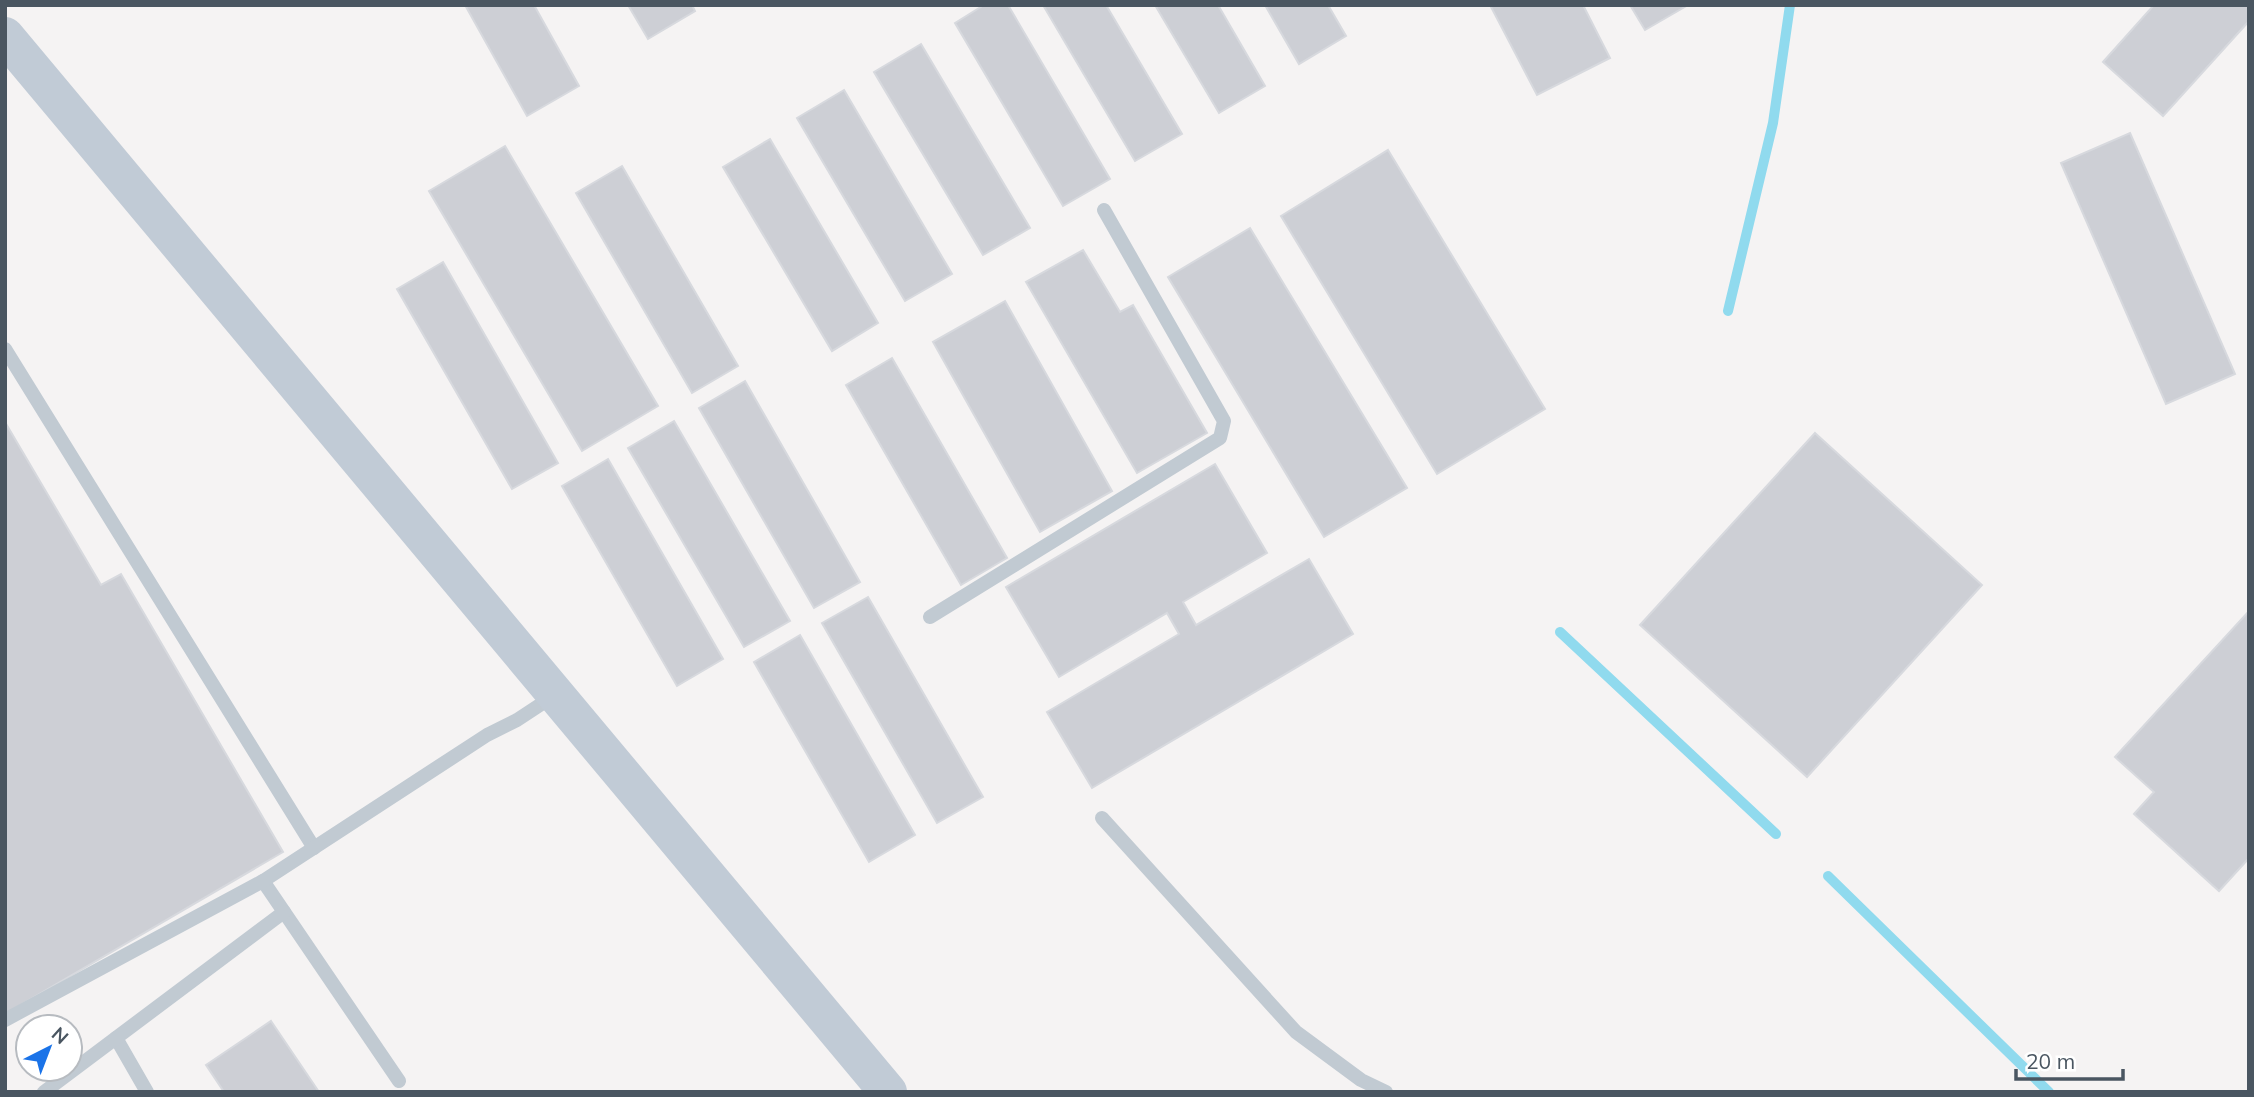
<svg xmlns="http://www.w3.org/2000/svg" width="2254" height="1097" font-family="Mulish,sans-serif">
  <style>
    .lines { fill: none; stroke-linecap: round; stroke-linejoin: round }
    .stream { stroke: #90daee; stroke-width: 10 }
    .building { fill: #cdcfd5; stroke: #d7d9de; stroke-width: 2 }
    .lane { stroke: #c1cad2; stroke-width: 14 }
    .secondary { stroke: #c1cbd6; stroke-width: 38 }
  </style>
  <rect width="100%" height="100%" fill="#f5f3f3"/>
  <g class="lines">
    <g class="stream">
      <polyline points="1728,311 1773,123 1790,5"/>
      <polyline points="1560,632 1776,834"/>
      <polyline points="1828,876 2049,1092"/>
    </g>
  </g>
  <g class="building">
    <polygon points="465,5 534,5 579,86 527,116"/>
    <polygon points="628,5 692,5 695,11 648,39"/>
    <polygon points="984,5 1008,5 1110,179 1063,206 955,23"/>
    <polygon points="1043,5 1106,5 1182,134 1135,161"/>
    <polygon points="1155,5 1218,5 1265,86 1219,113"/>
    <polygon points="1265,5 1328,5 1346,36 1299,64"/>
    <polygon points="1490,5 1583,5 1610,58 1537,95"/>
    <polygon points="1630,5 1688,5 1645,30"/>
    <polygon points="2154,5 2249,5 2249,21 2163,116 2103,62"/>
    <polygon points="921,44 1030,228 983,255 874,72"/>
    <polygon points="844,90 952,274 905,301 797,118"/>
    <polygon points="2130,133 2235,374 2166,404 2061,163"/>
    <polygon points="770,139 878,323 832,351 723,167"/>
    <polygon points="505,146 658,406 582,451 429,191"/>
    <polygon points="1388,150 1545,409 1437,474 1281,216"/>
    <polygon points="622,166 738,366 692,393 576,193"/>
    <polygon points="1250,228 1407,488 1324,537 1168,277"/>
    <polygon points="1083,250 1120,312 1133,305 1207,433 1137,473 1026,282"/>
    <polygon points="443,262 558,463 512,489 397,289"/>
    <polygon points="1005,301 1112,491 1040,532 933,342"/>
    <polygon points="892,358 1007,558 961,585 846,385"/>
    <polygon points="745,381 860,582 814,608 699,408"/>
    <polygon points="674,421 790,621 744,647 628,448"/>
    <polygon points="5,422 101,585 121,574 283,852 5,1014"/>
    <polygon points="1815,433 1982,585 1807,777 1640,625"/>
    <polygon points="608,459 723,659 677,686 562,486"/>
    <polygon points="1215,464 1267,553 1183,602 1196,625 1309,559 1353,634 1092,788 1047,712 1179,634 1167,613 1059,677 1006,587"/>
    <polygon points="868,597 983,797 937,823 822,623"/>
    <polygon points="2249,611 2249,858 2219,891 2134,814 2154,792 2115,757"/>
    <polygon points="800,635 915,835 869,862 754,662"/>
    <polygon points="271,1021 319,1092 224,1092 206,1065"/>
  </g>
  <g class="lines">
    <g class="lane">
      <polyline points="5,349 314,848"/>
      <polyline points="930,617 1220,438 1224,421 1104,210"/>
      <polyline points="1102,818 1296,1032 1361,1080 1386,1092"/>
      <polyline points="263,881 399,1081"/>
      <polyline points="5,1020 263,881 487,735 517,720 555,695"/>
      <polyline points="116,1038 147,1092"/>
      <polyline points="44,1092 284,912"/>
    </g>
    <polyline class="secondary" points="5,36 888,1092"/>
  </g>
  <rect width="2254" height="1097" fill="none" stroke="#4a5661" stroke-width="14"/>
  <g transform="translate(49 1048) rotate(42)"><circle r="33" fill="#ffffff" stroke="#b7bbc0" stroke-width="2"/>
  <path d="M0-5L12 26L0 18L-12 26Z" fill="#1a73e8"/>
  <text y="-10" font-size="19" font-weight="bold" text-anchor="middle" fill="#4a5661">N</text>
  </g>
  <path d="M2016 1069v10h107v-10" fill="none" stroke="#4a5661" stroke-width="3.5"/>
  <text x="2026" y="1069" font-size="21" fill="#4a5661" stroke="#ffffff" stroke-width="5" paint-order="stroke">20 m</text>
</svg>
